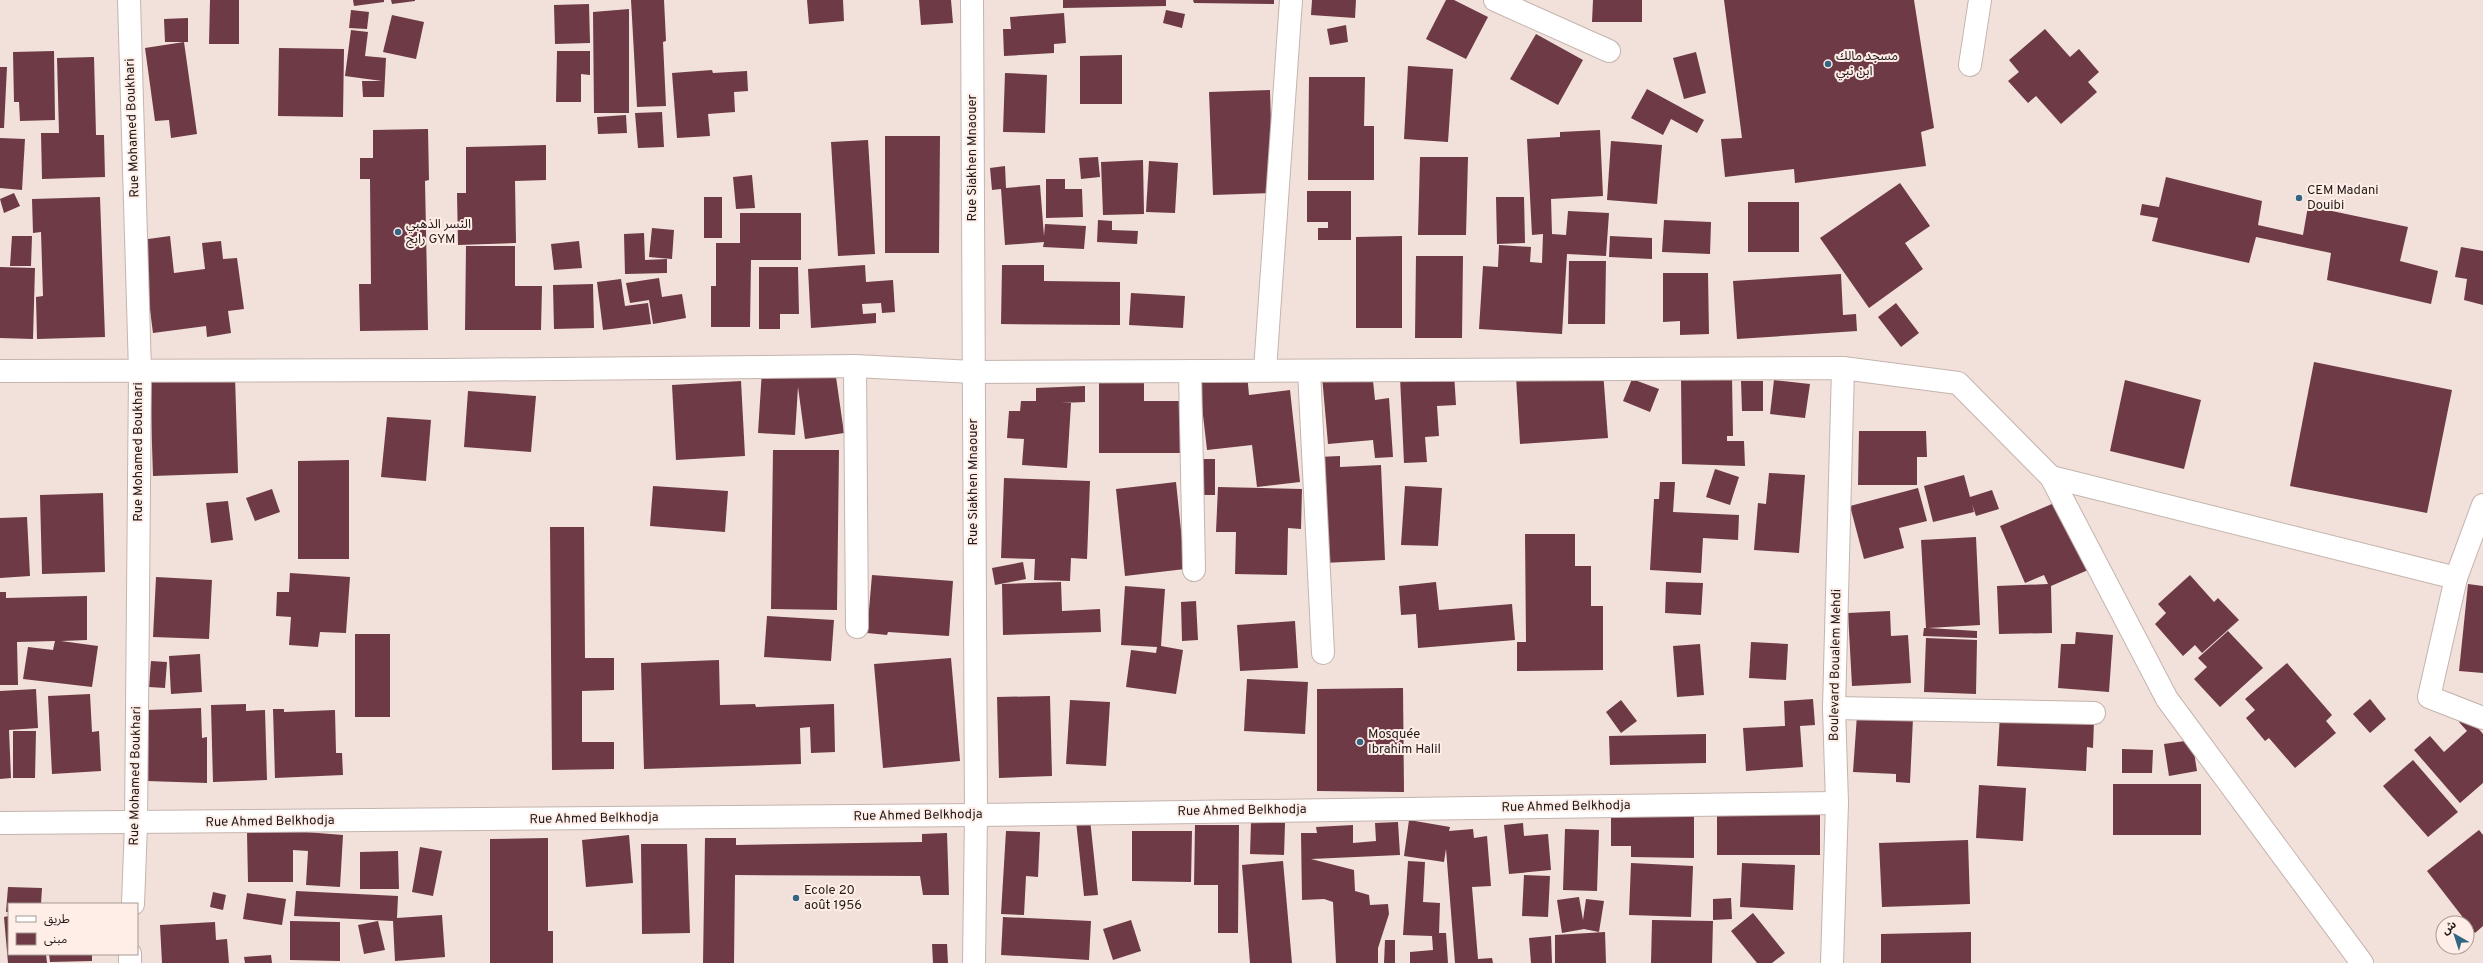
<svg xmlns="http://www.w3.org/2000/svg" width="2483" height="963" font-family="Overpass,'Noto Sans Arabic',sans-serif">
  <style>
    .building { fill: #6d3a45 }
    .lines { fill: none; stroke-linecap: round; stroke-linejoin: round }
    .minor-casing { stroke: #c5b4ae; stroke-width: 24 }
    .minor { stroke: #fff; stroke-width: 22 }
    .poi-dot { fill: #336683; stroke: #ffede7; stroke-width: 1.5 }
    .labels { text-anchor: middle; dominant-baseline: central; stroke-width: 4; stroke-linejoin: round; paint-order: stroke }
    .poi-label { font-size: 13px; fill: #201a18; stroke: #ffede7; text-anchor: start }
    .street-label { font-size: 13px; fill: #201a18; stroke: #ffede7 }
  </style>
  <rect width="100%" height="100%" fill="#f2e0da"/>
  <g class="building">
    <polygon points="210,0 239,0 239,44 209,44"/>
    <polygon points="353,0 384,0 384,2 354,6"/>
    <polygon points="391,0 415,0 415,1 392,4"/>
    <polygon points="631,0 664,0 666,41 663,42 666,106 637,107"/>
    <polygon points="807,0 843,0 844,21 809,24"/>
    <polygon points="919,0 951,0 953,23 921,25"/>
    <polygon points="1063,0 1166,0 1166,6 1063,8"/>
    <polygon points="1193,0 1274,0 1274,4 1194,3"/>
    <polygon points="1312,0 1356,0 1355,18 1311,15"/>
    <polygon points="1446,0 1454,0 1488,17 1466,59 1426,39"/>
    <polygon points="1593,0 1642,0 1642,22 1592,22"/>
    <polygon points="1724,0 1914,0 1934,128 1921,132 1926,166 1795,183 1794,169 1725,177 1721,139 1742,138"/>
    <polygon points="589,4 590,43 555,44 554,5"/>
    <polygon points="629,9 629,113 594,113 593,12"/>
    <polygon points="351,10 369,12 367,29 349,28"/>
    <polygon points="1166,10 1185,14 1182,28 1163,23"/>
    <polygon points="1064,13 1066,43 1054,44 1054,53 1004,56 1003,29 1011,29 1010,17"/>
    <polygon points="392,15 424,22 416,59 383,52"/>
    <polygon points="188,18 188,42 165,42 164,19"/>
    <polygon points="1346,25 1348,42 1330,45 1327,29"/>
    <polygon points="2045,29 2070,57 2079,49 2099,72 2088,82 2097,92 2061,124 2036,96 2028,103 2008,81 2019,72 2009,60"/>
    <polygon points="351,30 368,32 365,56 386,58 384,97 363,97 362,81 382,81 345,76"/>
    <polygon points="1536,34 1583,60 1558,105 1510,79"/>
    <polygon points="184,42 197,134 171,138 169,120 155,121 145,48"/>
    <polygon points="279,48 344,49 343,117 278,116"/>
    <polygon points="54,51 55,120 20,121 19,102 14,102 13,52"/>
    <polygon points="557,51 590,51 590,75 581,74 581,102 556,102"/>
    <polygon points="1696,52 1706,93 1684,99 1673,58"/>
    <polygon points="1122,55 1122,104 1080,104 1080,56"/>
    <polygon points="94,57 96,135 104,135 105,177 42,179 41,133 59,133 57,58"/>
    <polygon points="1408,66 1453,69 1448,142 1404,139"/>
    <polygon points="0,67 7,67 4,128 0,128"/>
    <polygon points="712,70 713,73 747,71 748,91 734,92 735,112 708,114 710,136 677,138 672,73"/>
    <polygon points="1005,73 1047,75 1045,133 1003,132"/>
    <polygon points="1309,77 1365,77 1364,126 1374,126 1374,180 1308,180"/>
    <polygon points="1647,89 1704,120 1697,133 1671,119 1663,135 1631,118"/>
    <polygon points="1270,90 1273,193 1213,195 1209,92"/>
    <polygon points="662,112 664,147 638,148 635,113"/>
    <polygon points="626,115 627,133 598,134 597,117"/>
    <polygon points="428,129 429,180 425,181 428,330 360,331 359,284 371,284 370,179 360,179 360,158 373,158 373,130"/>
    <polygon points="1600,130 1603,196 1551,199 1552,234 1566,235 1568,211 1609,213 1606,256 1567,254 1562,334 1479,329 1483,266 1498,267 1499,245 1531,247 1530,262 1542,263 1543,234 1532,235 1527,139 1560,137 1560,132"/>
    <polygon points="885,136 940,136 939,253 885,253"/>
    <polygon points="0,138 25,139 22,190 0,188"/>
    <polygon points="868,140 875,254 838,256 831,142"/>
    <polygon points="1611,141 1662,145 1657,204 1607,200"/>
    <polygon points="546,145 546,180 515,181 516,243 458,245 457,193 466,193 466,147"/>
    <polygon points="1098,157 1100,177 1081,179 1079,158"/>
    <polygon points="1420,157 1468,157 1466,235 1418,235"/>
    <polygon points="1143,160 1144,214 1103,215 1101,162"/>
    <polygon points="1149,161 1178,163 1175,213 1146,212"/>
    <polygon points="1005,166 1006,188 1040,185 1044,236 1045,224 1086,226 1084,249 1043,247 1044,242 1005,245 1001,189 992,190 990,168"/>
    <polygon points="752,175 755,208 736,209 733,177"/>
    <polygon points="2166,177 2262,201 2258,225 2303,235 2308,206 2408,227 2400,261 2438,271 2431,304 2327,280 2331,253 2256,237 2249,263 2152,241 2158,218 2140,215 2142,204 2159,207"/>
    <polygon points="1046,179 1065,179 1065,189 1082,189 1083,217 1046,218"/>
    <polygon points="1900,183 1930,226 1905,243 1923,269 1869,308 1820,238"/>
    <polygon points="1307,191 1351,191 1351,240 1318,240 1318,228 1328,228 1328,222 1307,222"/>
    <polygon points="14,193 20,206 4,213 0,199"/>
    <polygon points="100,197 105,337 37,339 36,297 43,296 41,232 33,233 32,199"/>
    <rect x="704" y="197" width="18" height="41"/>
    <polygon points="1496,197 1524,197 1525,243 1497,244"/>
    <rect x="1748" y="202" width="51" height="50"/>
    <polygon points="740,213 801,213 801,260 751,260 750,327 711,327 711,286 716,286 716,243 740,243"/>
    <polygon points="1098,220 1112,221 1112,230 1138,231 1137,244 1097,242"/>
    <polygon points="1664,220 1711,222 1710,254 1662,252"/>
    <polygon points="652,228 674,230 672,259 649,257"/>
    <polygon points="644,233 645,260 667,259 667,273 625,274 624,234"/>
    <polygon points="12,236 32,236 31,266 10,266"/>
    <polygon points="170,236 174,273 205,269 202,243 221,241 223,259 237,258 244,309 228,311 231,333 207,337 206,326 153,333 141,240"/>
    <polygon points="1402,236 1402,328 1356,328 1356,237"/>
    <polygon points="1610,236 1652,238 1652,259 1609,257"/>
    <polygon points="579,241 582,268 554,270 551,244"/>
    <polygon points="466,246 515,246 515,286 542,286 541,330 465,330"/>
    <polygon points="2461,247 2483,251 2483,305 2464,300 2467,279 2455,277"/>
    <polygon points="1416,256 1463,256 1462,338 1415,338"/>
    <polygon points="1569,261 1606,261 1605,324 1568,324"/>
    <polygon points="865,265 866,282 893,280 895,312 882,313 881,303 862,304 863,314 876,313 876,323 811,328 808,269"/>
    <polygon points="1002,265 1044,265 1044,281 1120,282 1120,325 1001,324"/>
    <polygon points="0,267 35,268 33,339 0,338"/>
    <polygon points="759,267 798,267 799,314 780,314 780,329 759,329"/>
    <polygon points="1663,273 1708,273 1709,334 1680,335 1680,321 1663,322"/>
    <polygon points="1841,274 1843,315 1856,314 1857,331 1737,339 1733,281"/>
    <polygon points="659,278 662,297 682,294 686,318 653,324 649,300 630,303 626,283"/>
    <polygon points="621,279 625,306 648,303 651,324 603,330 597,282"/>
    <polygon points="593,284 594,328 554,329 553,285"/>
    <polygon points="1131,293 1185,296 1183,328 1129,325"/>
    <polygon points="1896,303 1919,333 1901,347 1878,317"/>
    <polygon points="2314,362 2452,390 2427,513 2290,486"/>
    <polygon points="762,370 835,370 844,433 805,439 798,387 795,435 758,433"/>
    <polygon points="1372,371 1375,400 1389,398 1393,457 1375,458 1373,440 1328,444 1322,376"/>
    <polygon points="1603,371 1608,438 1520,444 1516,377"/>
    <polygon points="1454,373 1456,405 1437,406 1439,436 1425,437 1427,462 1404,463 1400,377"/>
    <polygon points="1247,374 1249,395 1290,390 1300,482 1257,487 1252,445 1207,450 1199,380"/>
    <polygon points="235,377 238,473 153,476 150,381"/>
    <polygon points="1732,377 1733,436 1727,436 1727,441 1744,441 1745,466 1682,464 1681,378"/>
    <polygon points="1632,379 1659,389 1650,412 1623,401"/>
    <polygon points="1774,380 1810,384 1805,418 1770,414"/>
    <polygon points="2125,380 2201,400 2184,469 2110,451"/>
    <polygon points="741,381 745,456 676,460 672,385"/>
    <polygon points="1741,381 1763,381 1763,411 1742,411"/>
    <polygon points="1099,382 1144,382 1144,401 1182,401 1182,453 1099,453"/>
    <polygon points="1085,386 1085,402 1061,403 1071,403 1067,468 1022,465 1024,439 1007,438 1009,411 1020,411 1021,401 1036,401 1036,388"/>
    <polygon points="468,391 536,396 531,452 464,447"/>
    <polygon points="387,417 431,420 426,481 381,477"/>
    <polygon points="1859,431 1926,431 1927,457 1917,457 1917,485 1858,485"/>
    <polygon points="773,450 839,450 837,610 771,609"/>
    <polygon points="1340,456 1340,467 1381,465 1385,560 1323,563 1318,457"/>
    <polygon points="1196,459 1215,459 1215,495 1195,495"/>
    <polygon points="349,460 349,559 298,559 298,461"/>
    <polygon points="1715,469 1739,477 1730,505 1706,497"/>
    <polygon points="1769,473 1805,475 1799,553 1754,550 1758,503 1766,504"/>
    <polygon points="1964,475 1970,497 1992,490 1999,509 1976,516 1972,504 1974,512 1933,522 1924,486"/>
    <polygon points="1004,478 1090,481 1087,559 1071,558 1070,581 1034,580 1035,559 1001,558"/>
    <polygon points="1176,482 1185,569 1125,576 1116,489"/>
    <polygon points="1660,482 1675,482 1673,512 1739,515 1738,540 1703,538 1701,573 1650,570 1654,499 1659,499"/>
    <polygon points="653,486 728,491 725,532 650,526"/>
    <polygon points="1405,486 1442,488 1438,546 1401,545"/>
    <polygon points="1218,487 1302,489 1301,529 1288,528 1287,575 1235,574 1236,532 1216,532"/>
    <polygon points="1918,488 1927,521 1899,528 1904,548 1864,559 1850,506"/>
    <polygon points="272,489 280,512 255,521 246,498"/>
    <polygon points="103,493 105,572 42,574 40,495"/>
    <polygon points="228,501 233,540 211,543 206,503"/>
    <polygon points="2059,501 2088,570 2051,586 2052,633 1999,634 1997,586 2048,584 2044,575 2025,583 2000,526"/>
    <polygon points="27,517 30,576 0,578 0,518"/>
    <polygon points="550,527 584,527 585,658 614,658 614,690 582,691 582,742 614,742 614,769 552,770"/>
    <polygon points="1525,534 1575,534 1575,566 1591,566 1591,606 1603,606 1603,670 1517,671 1517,642 1526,642"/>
    <polygon points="1976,537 1980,625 1928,628 1977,631 1977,638 1923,636 1924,628 1926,628 1921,540"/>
    <polygon points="1023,562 1026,579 995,585 992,568"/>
    <polygon points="290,573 350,577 346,633 320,632 318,647 289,645 291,617 276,616 277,592 289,592"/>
    <polygon points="872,575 953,581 949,636 888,632 887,635 867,633"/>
    <polygon points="2190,575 2214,602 2218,598 2239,620 2202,653 2195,645 2183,656 2155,624 2166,613 2158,604"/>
    <polygon points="156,577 212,580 209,639 153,637"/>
    <polygon points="1061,582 1062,611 1100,609 1101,632 1003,635 1002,584"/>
    <polygon points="1436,582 1439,610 1512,604 1515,640 1418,648 1416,614 1401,615 1399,586"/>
    <polygon points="1666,582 1703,583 1701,615 1665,613"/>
    <polygon points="2468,584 2483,586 2483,673 2459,671"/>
    <polygon points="1125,586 1165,589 1161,646 1183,650 1176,694 1126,687 1131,650 1156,653 1157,647 1121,645"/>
    <polygon points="0,592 6,592 6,598 87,596 87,640 61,641 98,646 92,687 23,679 28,647 53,650 55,641 17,642 18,685 0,685"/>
    <polygon points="1196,601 1198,640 1182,641 1181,602"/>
    <polygon points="1890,611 1891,636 1908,635 1911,683 1852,686 1848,613"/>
    <polygon points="767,616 834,620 831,661 764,657"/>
    <polygon points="1295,621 1298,668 1240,671 1237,625"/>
    <polygon points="2228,631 2263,668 2220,707 2194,679 2207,667 2198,658"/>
    <polygon points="2076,632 2113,635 2109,692 2058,688 2061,644 2075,644"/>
    <rect x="355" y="634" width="35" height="83"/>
    <polygon points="1926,638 1977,640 1976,694 1924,692"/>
    <polygon points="1751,642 1788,644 1786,680 1749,678"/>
    <polygon points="1700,644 1704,695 1677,697 1673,646"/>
    <polygon points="200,654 202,692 171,694 169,656"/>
    <polygon points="951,658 960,761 883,768 874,664"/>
    <polygon points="719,660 720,705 755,704 756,707 834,704 835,752 811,753 810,727 800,728 801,764 644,769 641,663"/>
    <polygon points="151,661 167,662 165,688 149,687"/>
    <polygon points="2287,663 2332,715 2326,721 2336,733 2295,768 2269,738 2265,741 2246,718 2255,710 2245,699"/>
    <polygon points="1247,679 1308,682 1305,734 1244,731"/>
    <polygon points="1403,688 1404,792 1317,791 1317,689"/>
    <polygon points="36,689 38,728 9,730 11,778 0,779 0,691"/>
    <polygon points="90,694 92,732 99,731 101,771 52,774 48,696"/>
    <polygon points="1050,696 1052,776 999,778 997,697"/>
    <polygon points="1813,699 1815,725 1800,726 1803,767 1746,771 1743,728 1785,726 1784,701"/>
    <polygon points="2370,699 2386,719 2370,733 2353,714"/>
    <polygon points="1070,700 1110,702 1106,766 1066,764"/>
    <polygon points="1621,700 1637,721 1621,733 1606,712"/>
    <polygon points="246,704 246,711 265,710 267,780 213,782 211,705"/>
    <polygon points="201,708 202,738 207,737 207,783 147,781 146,710"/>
    <polygon points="273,709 284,709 284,712 335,710 336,753 342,753 343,775 275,778"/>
    <polygon points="2000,714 2094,720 2093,748 2087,747 2086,771 1997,766"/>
    <polygon points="1857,715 1913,718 1910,783 1896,782 1896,774 1853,772"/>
    <polygon points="2467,715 2483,734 2483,783 2460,803 2414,750 2430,736 2444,752 2467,731 2459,722"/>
    <polygon points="13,731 36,731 35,778 13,778"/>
    <polygon points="1706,734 1706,763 1610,765 1609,736"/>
    <polygon points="2192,740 2197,771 2169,776 2164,744"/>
    <polygon points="2122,749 2153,750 2152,773 2122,773"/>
    <polygon points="2413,760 2458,812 2428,837 2383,786"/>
    <rect x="2113" y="784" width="88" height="51"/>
    <polygon points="1979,785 2026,788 2023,841 1976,838"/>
    <rect x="1717" y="812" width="103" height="43"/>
    <polygon points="1611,813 1694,813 1694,858 1631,857 1631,846 1611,846"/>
    <polygon points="1090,819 1098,895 1084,896 1076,821"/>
    <polygon points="1409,820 1450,827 1449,831 1473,829 1474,838 1487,836 1491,886 1472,887 1478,959 1492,958 1493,963 1455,963 1446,849 1444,862 1404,856"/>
    <polygon points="1251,822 1285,823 1284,855 1250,854"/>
    <polygon points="1398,822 1400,855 1311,859 1354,870 1355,891 1369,895 1370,905 1388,904 1389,914 1378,948 1378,963 1336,963 1333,902 1324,899 1302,900 1301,833 1317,833 1316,827 1353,825 1353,843 1376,841 1375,823"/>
    <polygon points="1523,823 1524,836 1548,834 1551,870 1509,874 1504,825"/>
    <polygon points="1195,825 1239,825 1238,933 1218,933 1218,885 1194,885"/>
    <polygon points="1565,829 1599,830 1597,891 1563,890"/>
    <polygon points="2479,830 2483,835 2483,926 2475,933 2427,871"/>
    <polygon points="1006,831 1040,832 1038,877 1026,876 1024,915 1001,914"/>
    <polygon points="1132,831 1192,831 1191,882 1132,881"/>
    <polygon points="247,832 293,831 343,835 340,887 306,885 308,851 293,850 293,882 248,882"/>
    <polygon points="947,833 949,895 923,895 920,876 735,875 734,963 703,963 705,838 736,838 736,845 922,842 922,834"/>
    <polygon points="629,835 633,883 586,887 582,840"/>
    <polygon points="548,838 548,931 553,931 553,963 490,963 490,839"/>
    <polygon points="1968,840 1970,904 1882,907 1879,843"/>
    <polygon points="641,844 687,844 690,933 642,934"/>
    <polygon points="420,847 442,851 433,896 412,892"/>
    <polygon points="398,851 399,889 360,889 360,852"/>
    <polygon points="1283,861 1292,963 1250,963 1242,865"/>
    <polygon points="1408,861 1425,862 1423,902 1440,903 1439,933 1446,933 1448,963 1410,963 1410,952 1433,950 1432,936 1403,935"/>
    <polygon points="1631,863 1693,866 1691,917 1629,915"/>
    <polygon points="1742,863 1795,865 1793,910 1740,907"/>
    <polygon points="1524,875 1550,876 1548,917 1522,916"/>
    <polygon points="8,887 42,888 41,904 9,904 9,912 6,912"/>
    <polygon points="296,891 398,896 397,918 442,915 445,957 395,961 393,921 294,916"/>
    <polygon points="213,892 226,895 223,910 210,907"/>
    <polygon points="247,893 286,899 282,925 243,919"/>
    <polygon points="1579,897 1583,920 1586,899 1604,901 1599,932 1584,929 1562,933 1557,900"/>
    <polygon points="1731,898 1732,919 1713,920 1713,899"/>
    <polygon points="1753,913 1785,953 1772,963 1757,963 1731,931"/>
    <polygon points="9,916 9,954 46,954 47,963 8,963 4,917"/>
    <polygon points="1003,917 1091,921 1089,960 1001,955"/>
    <polygon points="1131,920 1141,951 1113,960 1103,929"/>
    <polygon points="1652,920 1713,921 1712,963 1651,963"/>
    <polygon points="290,921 340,922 340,961 290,960"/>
    <polygon points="378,921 385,950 364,954 358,925"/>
    <polygon points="215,922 216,940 227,939 229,963 162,963 160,925"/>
    <polygon points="1605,932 1606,963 1555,963 1555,935"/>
    <polygon points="1971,932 1971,963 1881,963 1881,934"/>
    <polygon points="1551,936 1552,963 1531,963 1529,938"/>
    <polygon points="1385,940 1395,940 1395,963 1384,963"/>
    <polygon points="932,944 947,944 948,963 933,963"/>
    <polygon points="49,954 92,954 92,961 50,962"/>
    <polygon points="271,955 272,963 245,963 244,957"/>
  </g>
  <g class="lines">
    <g class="minor-casing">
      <g id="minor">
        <polyline points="129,0 140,371 136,824 133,904"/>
        <polyline points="972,0 976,815 974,963"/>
        <polyline points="1495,0 1609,51"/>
        <polyline points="1970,65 1980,0"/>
        <polyline points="855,366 857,627"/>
        <polyline points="1265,370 1291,0"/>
        <polyline points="0,371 446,370 855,366 973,372 1843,368 1958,383 2051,477 2167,699 2362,963"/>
        <polyline points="1190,371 1194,570"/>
        <polyline points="1309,371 1323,653"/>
        <polyline points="2051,477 2456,578 2483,505"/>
        <polyline points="2456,578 2429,697 2483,718"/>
        <polyline points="1834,708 2094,713"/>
        <polyline points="0,823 976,815 1837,803"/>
        <polyline points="130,963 130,954"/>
        <polyline points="1832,963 1837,803 1834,708 1843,368"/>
      </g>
    </g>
    <use href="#minor" class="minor"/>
  </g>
  <g class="poi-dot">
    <circle cx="1828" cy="64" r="4"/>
    <circle cx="2299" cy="198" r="4"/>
    <circle cx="398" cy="232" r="4"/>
    <circle cx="1360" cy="742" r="4"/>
    <circle cx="796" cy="898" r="4"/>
  </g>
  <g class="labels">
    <g class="poi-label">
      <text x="1836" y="57">مسجد مالك<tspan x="1836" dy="15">ابن نبي</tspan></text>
      <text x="2307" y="191">CEM Madani<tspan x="2307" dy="15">Douibi</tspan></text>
      <text x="406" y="225">النسر الذهبي<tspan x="406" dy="15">رابح GYM</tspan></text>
      <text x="1368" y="735">Mosquée<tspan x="1368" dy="15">Ibrahim Halil</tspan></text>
      <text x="804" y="891">Ecole 20<tspan x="804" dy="15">août 1956</tspan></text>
    </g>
    <g class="street-label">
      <text transform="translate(133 128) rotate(-92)">Rue Mohamed Boukhari</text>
      <text transform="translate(973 158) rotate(-90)">Rue Siakhen Mnaouer</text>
      <text transform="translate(139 452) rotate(-90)">Rue Mohamed Boukhari</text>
      <text transform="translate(974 482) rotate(-90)">Rue Siakhen Mnaouer</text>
      <text transform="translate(1836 665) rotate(-89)">Boulevard Boualem Mehdi</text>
      <text transform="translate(136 776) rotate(-89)">Rue Mohamed Boukhari</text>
      <text transform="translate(1566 807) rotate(-1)">Rue Ahmed Belkhodja</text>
      <text transform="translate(1242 811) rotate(-1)">Rue Ahmed Belkhodja</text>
      <text transform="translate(918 816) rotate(-1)">Rue Ahmed Belkhodja</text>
      <text transform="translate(594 819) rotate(-1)">Rue Ahmed Belkhodja</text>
      <text transform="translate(270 822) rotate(-1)">Rue Ahmed Belkhodja</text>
    </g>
  </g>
  <rect x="8" y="903" width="130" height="52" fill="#ffede7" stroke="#a69994"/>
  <rect x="16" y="916" width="20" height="6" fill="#ffffff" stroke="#a69994"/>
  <text x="44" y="923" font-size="12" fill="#201a18">طريق</text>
  <rect x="16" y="933" width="20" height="12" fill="#6d3a45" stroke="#a69994"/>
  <text x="44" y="943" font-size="12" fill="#201a18">مبنى</text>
  <g transform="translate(2455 935) rotate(321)"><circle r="19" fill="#ffede7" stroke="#a69994"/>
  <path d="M0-3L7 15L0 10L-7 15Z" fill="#336683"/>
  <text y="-6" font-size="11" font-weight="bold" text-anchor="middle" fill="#201a18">ش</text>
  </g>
</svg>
